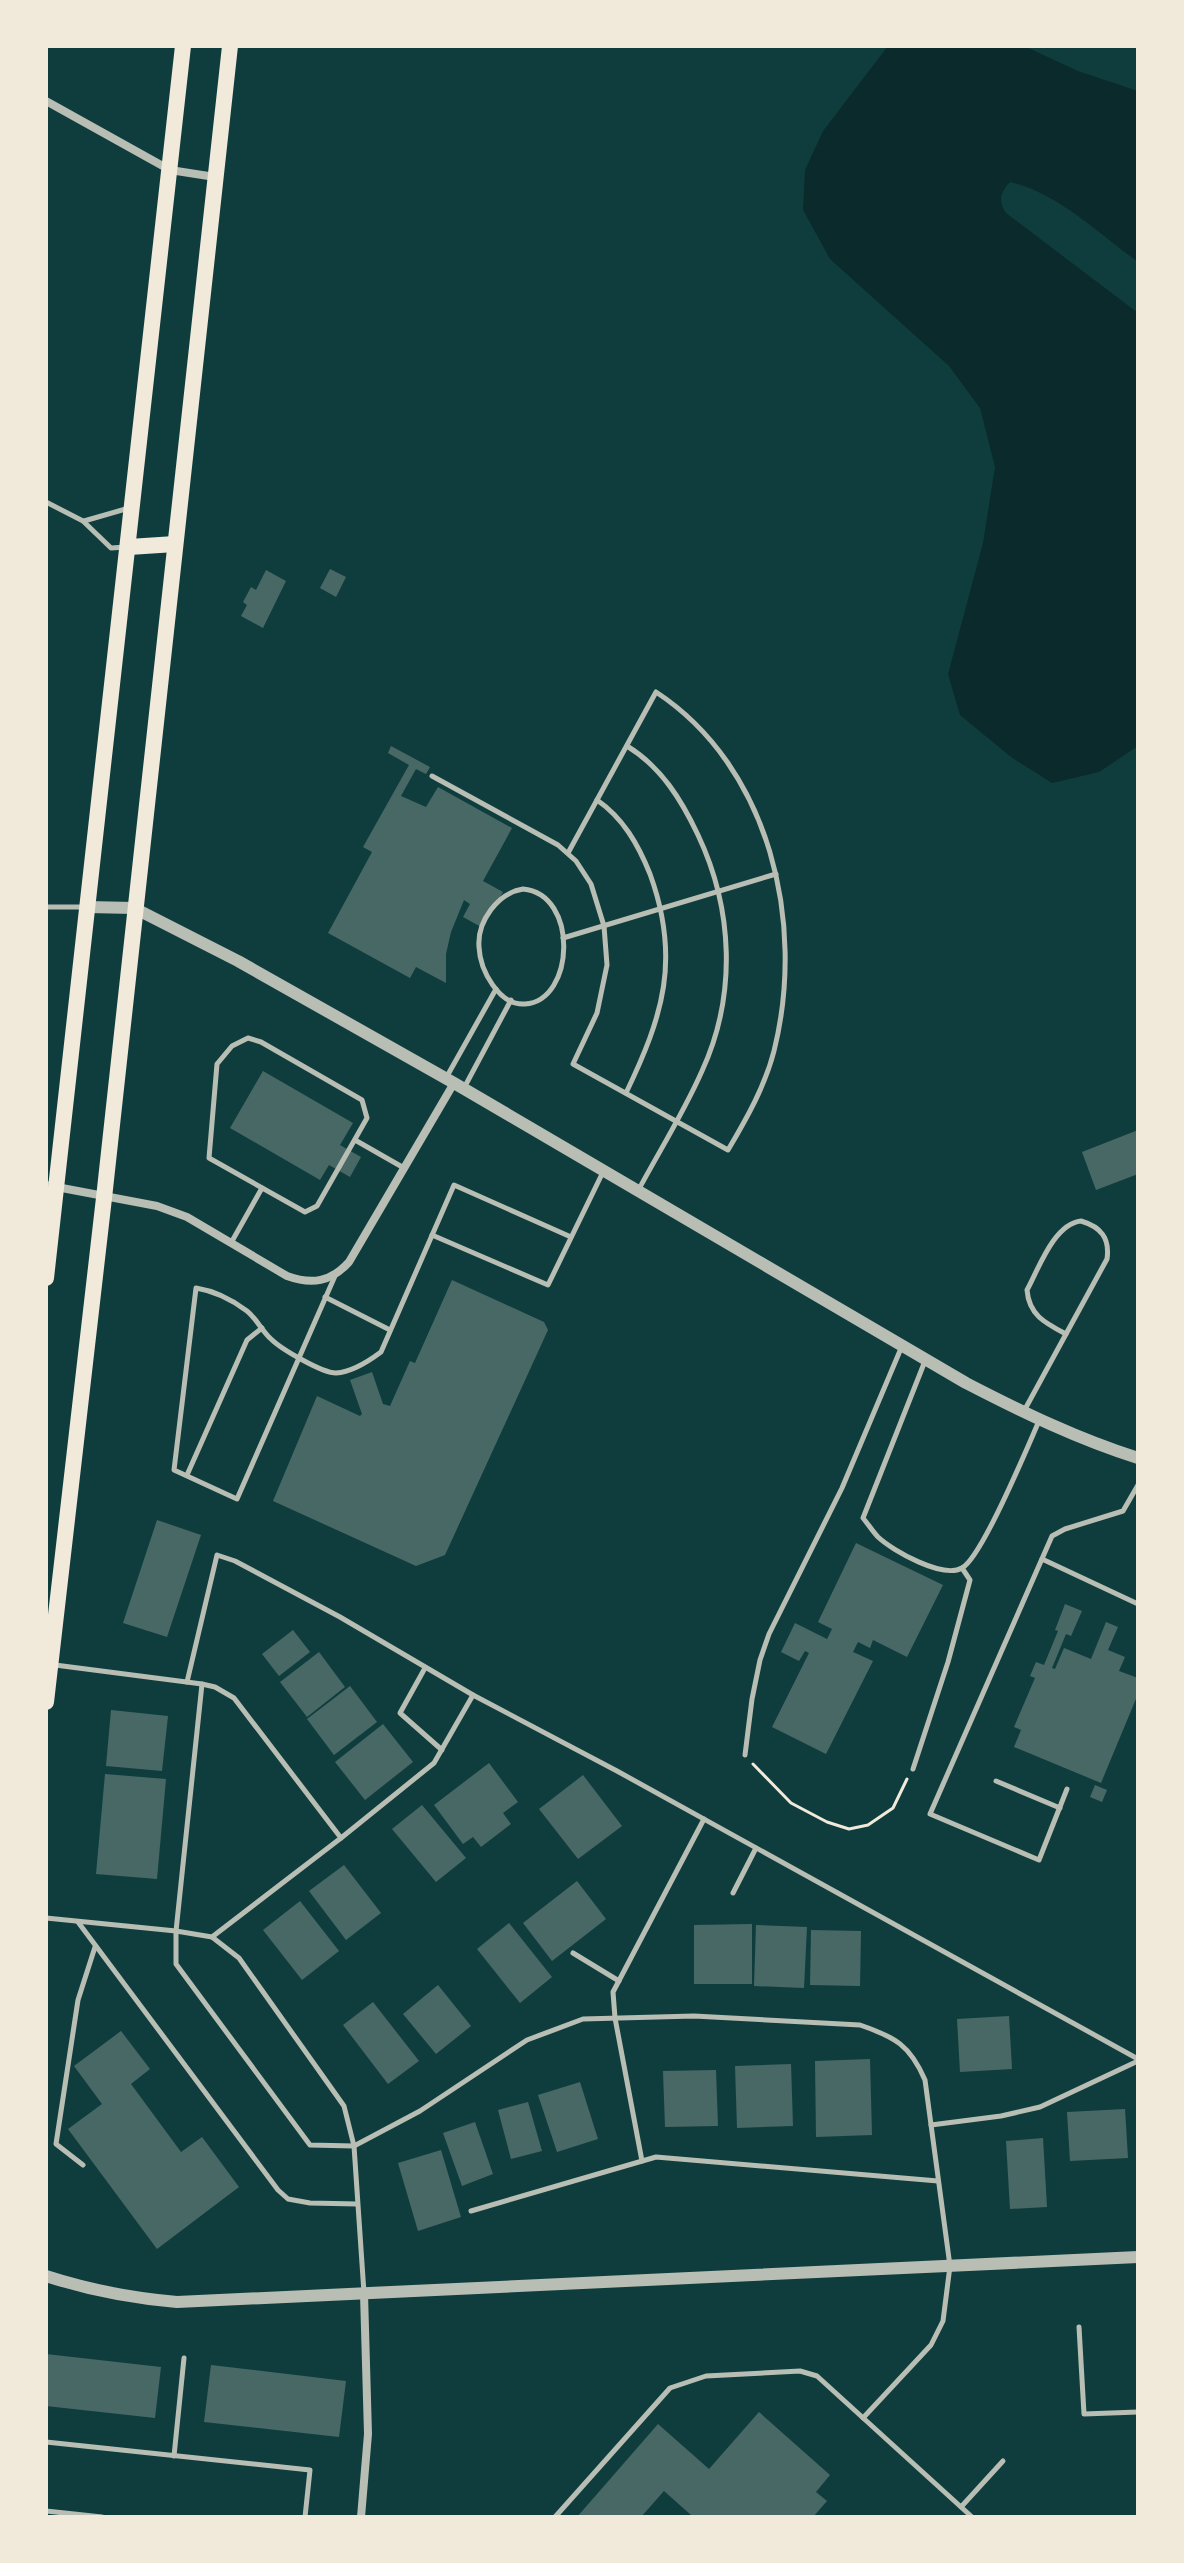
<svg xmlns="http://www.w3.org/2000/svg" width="1184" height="2563" font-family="'Alegreya Sans',sans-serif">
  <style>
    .water { fill: #0a2a2b }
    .building { fill: #486865 }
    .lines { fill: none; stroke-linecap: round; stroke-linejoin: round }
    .path { stroke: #f1e9da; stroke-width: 3 }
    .service { stroke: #b8beb3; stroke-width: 5 }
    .minor { stroke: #b8beb3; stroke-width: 8 }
    .tertiary { stroke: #b8beb3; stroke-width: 12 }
    .primary { stroke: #f1e9da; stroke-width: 16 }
  </style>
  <rect width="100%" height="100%" fill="#0f3d3e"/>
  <path class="water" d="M888,46H1024L1078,71L1138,91V262C1101,235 1055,191 1010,182C1000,193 998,200 1006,213L1138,313V746L1099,772L1052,783L1011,757L960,715L948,674L983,543L995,467L980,408L949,366L830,259L803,210L805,170L823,131Z"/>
  <g class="building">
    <polygon points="330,569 346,577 336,597 320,588"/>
    <polygon points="266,570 286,581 263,628 241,616 247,605 243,602 251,587 256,590"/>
    <polygon points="391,746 430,767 426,774 416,769 401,796 426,807 438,787 512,828 483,881 503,892 483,928 463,917 470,904 464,900 451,932 446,954 446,983 416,967 410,978 328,933 372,852 363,847 409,765 388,753"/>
    <polygon points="263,1071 353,1123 340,1145 361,1157 350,1177 329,1165 320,1180 230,1128"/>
    <polygon points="1138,1130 1138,1174 1096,1190 1082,1152"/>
    <polygon points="452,1280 544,1322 548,1330 445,1555 416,1566 273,1501 317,1396 360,1416 362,1414 350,1380 372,1372 383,1404 390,1406 410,1361 415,1363"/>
    <polygon points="157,1520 201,1535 167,1637 123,1623"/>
    <polygon points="856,1543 943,1585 907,1657 873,1640 870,1648 858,1642 853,1652 873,1661 826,1754 772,1727 809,1653 805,1651 799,1661 781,1652 795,1623 827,1639 832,1629 818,1622"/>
    <polygon points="1065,1604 1082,1611 1071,1636 1066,1634 1052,1668 1055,1669 1064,1648 1091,1659 1106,1622 1118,1627 1108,1650 1125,1657 1119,1671 1138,1678 1138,1694 1101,1783 1014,1747 1021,1730 1014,1727 1035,1678 1030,1676 1036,1662 1044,1665 1058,1631 1055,1630"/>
    <polygon points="293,1630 310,1652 279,1676 262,1654"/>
    <polygon points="319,1652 345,1687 307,1717 280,1682"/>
    <polygon points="350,1686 377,1722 334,1755 307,1719"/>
    <polygon points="111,1710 168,1716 162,1771 106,1766"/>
    <polygon points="383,1724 413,1762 365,1800 335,1762"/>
    <polygon points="489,1763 518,1802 503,1813 511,1824 481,1847 473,1837 463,1844 434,1805"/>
    <polygon points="105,1774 166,1779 157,1879 96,1874"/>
    <polygon points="583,1775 622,1826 578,1859 539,1809"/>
    <polygon points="1095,1785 1107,1790 1102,1802 1090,1797"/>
    <polygon points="422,1805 466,1858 436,1882 392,1829"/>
    <polygon points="344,1865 381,1913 346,1940 309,1891"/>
    <polygon points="577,1881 606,1919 552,1961 523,1923"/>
    <polygon points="300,1901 339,1951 302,1980 263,1930"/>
    <polygon points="509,1923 552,1977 520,2003 477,1949"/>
    <polygon points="752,1924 752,1984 694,1984 694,1925"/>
    <polygon points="756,1925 807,1927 804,1988 754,1986"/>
    <polygon points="811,1930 861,1931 860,1986 810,1985"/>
    <polygon points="438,1985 471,2026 436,2054 403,2014"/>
    <polygon points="373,2002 419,2061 388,2084 343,2025"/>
    <polygon points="1009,2016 1012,2069 960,2072 957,2019"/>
    <polygon points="121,2031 150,2069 131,2084 181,2152 202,2137 239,2187 157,2249 68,2129 102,2104 74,2066"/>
    <polygon points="870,2059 872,2135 816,2137 815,2061"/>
    <polygon points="791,2064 793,2126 737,2128 735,2066"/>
    <polygon points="716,2070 718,2126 665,2127 663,2071"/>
    <polygon points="580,2082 598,2139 557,2152 538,2095"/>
    <polygon points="528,2102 542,2151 511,2159 498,2110"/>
    <polygon points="1125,2109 1128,2158 1070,2161 1067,2112"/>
    <polygon points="475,2122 493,2174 462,2186 443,2133"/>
    <polygon points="1043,2138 1047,2207 1010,2209 1006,2141"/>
    <polygon points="441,2150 461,2217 418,2231 398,2163"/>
    <polygon points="46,2354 161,2367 155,2418 46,2406"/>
    <polygon points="211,2365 346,2381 339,2437 204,2422"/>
    <polygon points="759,2412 830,2475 816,2492 827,2501 813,2517 689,2517 691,2515 664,2491 641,2517 577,2517 658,2424 709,2469"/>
  </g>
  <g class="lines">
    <polyline class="path" points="753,1764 791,1803 827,1822 849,1829 868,1825 893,1808 907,1779"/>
    <g class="service">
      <polyline points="46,502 83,521 111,548 126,547"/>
      <polyline points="84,521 129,508"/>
      <path d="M627,746C661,767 681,799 698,835C733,909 737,995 702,1071C684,1112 660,1150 639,1189"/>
      <path d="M432,776L558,845L576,861L591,884L604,926L607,965L597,1013L573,1064L728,1150C747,1118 765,1086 774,1051C806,923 770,767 656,692L568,853"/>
      <path d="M597,800C623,818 638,844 650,874C681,959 663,1016 626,1093"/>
      <path d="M523,889C579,894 575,1001 525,1004C499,1006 480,970 479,947C477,921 498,893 523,889Z"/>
      <polyline points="46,907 85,907"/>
      <polyline points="563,938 776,874"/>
      <polygon points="248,1038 261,1042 362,1100 367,1118 317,1206 305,1212 209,1158 217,1064 232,1046"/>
      <polyline points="446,1078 496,989"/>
      <polyline points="464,1088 511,1000"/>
      <polyline points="355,1140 404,1168"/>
      <path d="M1081,1221C1101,1227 1110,1238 1107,1259L1066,1334C1045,1323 1029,1315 1027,1290C1039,1268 1054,1224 1081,1221Z"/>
      <polyline points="432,1235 548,1285 603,1172"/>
      <polyline points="231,1243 262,1188"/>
      <path d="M335,1276L237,1499L174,1470L196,1288C215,1291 231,1299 247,1311C256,1318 262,1331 271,1339C281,1349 322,1373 336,1373C352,1372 369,1361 381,1352L454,1185L571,1237"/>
      <polyline points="325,1297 390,1330"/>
      <path d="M925,1361L863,1518C868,1524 873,1532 878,1537C893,1551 943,1579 962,1568C982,1557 1027,1448 1039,1421"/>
      <polyline points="1024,1411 1066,1334"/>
      <polyline points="187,1475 247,1340 262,1328"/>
      <polyline points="1042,1559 1138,1604"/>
      <polyline points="55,1665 202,1684 215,1687 234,1698 341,1838 212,1937"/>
      <polyline points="425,1668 400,1713 442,1750"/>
      <polyline points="187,1682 217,1555 235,1561 340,1617 473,1695 617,1771 1138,2059"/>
      <path d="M202,1684L176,1931V1964L310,2145L354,2146L420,2111L527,2040L583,2019L694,2016L860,2025C895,2037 910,2045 925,2080L950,2266L943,2321L931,2345L863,2418"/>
      <polyline points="745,1755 752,1699 760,1660 769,1634 842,1488 902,1346"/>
      <polyline points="913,1769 948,1662 970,1580 962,1568"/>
      <polyline points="996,1781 1060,1808"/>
      <polyline points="1067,1789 1039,1860 930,1814 1052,1536 1065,1529 1123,1511 1138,1485"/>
      <polyline points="341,1838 434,1763 473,1695"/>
      <polyline points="733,1893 756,1848"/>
      <polyline points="46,1918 176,1931 212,1937 239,1958 344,2106 354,2146 364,2293"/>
      <polyline points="78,1922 278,2190 288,2199 310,2203 357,2204"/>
      <polyline points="573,1953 619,1981"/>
      <polyline points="931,2125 1001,2116 1040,2107 1138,2061"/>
      <polyline points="642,2161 615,2018 613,1992 704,1819"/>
      <polyline points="83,2165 56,2144 78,2000 95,1947"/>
      <polyline points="471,2211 656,2157 938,2181"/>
      <polyline points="1079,2327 1084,2414 1138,2412"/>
      <polyline points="46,2442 310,2470 305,2517"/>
      <polyline points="174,2456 184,2358"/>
      <polyline points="961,2507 1003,2461"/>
      <polyline points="46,2511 102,2517"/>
      <polyline points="555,2517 670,2388 706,2376 800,2371 817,2376 972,2517"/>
    </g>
    <g class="minor">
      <polyline points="46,101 170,170 215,177"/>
      <path d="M46,1185L157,1206L187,1217L287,1276C312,1285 331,1282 349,1262L454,1083"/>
      <polyline points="361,2517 368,2434 364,2294"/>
    </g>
    <g class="tertiary">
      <path d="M87,907L134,908L238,961L454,1083L966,1383C1022,1412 1078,1439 1138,1458"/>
      <path d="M46,2276C89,2290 131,2298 177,2302L1138,2257"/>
    </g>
    <g class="primary">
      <polyline points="129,547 175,544"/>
      <polyline points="46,1278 183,46"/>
      <polyline points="46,1702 104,1198 230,46"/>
    </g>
  </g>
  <rect width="1184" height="2563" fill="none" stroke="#f1e9da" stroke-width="96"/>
</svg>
